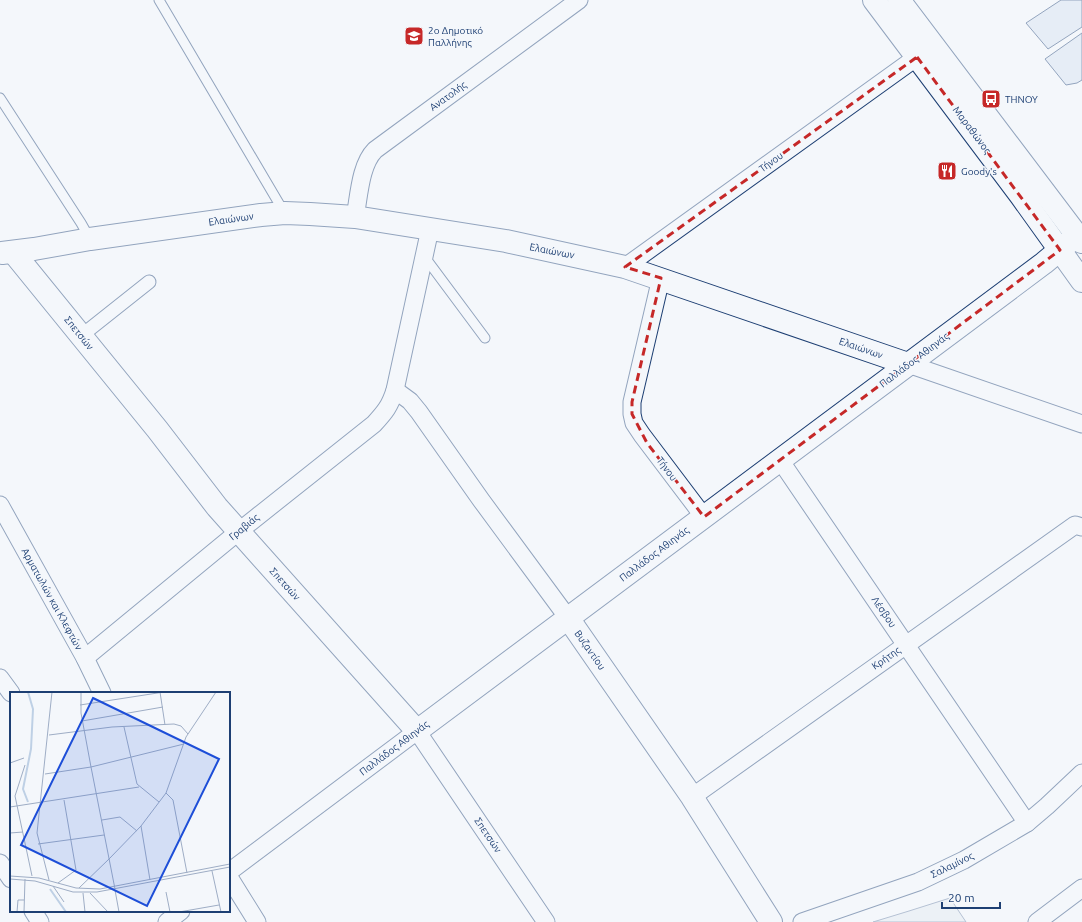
<svg xmlns="http://www.w3.org/2000/svg" width="1082" height="922" font-family="Ubuntu,sans-serif">
  <style>
    .parking { fill: #e3e8f0; stroke: #687fa3 }
    .building { fill: #d5e0f0; stroke: #1d3f73 }
    .lines { fill: none; stroke-linecap: round; stroke-linejoin: round }
    .service-casing { stroke: #1d3f73; stroke-width: 11 }
    .pedestrian-casing { stroke: #1d3f73; stroke-width: 15 }
    .minor-casing { stroke: #1d3f73; stroke-width: 19 }
    .tertiary-casing { stroke: #1d3f73; stroke-width: 24 }
    .secondary-casing { stroke: #1d3f73; stroke-width: 24 }
    .primary-casing { stroke: #1d3f73; stroke-width: 24 }
    .service { stroke: #f4f7fb; stroke-width: 9 }
    .pedestrian { stroke: #f4f7fb; stroke-width: 13 }
    .minor { stroke: #f4f7fb; stroke-width: 17 }
    .tertiary { stroke: #f4f7fb; stroke-width: 22 }
    .secondary { stroke: #f4f7fb; stroke-width: 22 }
    .primary { stroke: #f4f7fb; stroke-width: 22 }
    .marked { fill: none; stroke: #c62828; stroke-width: 3; stroke-dasharray: 8 5; stroke-linejoin: round }
    .labels { text-anchor: middle; dominant-baseline: central; stroke-width: 3; stroke-linejoin: round; paint-order: stroke }
    .poi-label { font-size: 10px; fill: #1d3f73; stroke: #f4f7fb; text-anchor: start }
    .street-label { font-size: 10px; fill: #1d3f73; stroke: #f4f7fb }
    .inset-river { fill: none; stroke: #bed0e5; stroke-width: 2 }
    .inset-road { fill: none; stroke: #9eadc5; stroke-width: 1 }
    .view { fill: #1d4ed8; fill-opacity: 0.15; stroke: #1d4ed8; stroke-width: 2 }
    .inset-edge { fill: none; stroke: #1d3f73; stroke-width: 2 }
  </style>
  <rect width="100%" height="100%" fill="#f4f7fb"/>
  <polygon class="parking" points="950,898 966,922 873,922 909,911"/>
  <g class="building">
    <polygon points="1061,0 1082,0 1082,27 1048,49 1026,23"/>
    <polygon points="1082,33 1082,80 1077,83 1066,85 1045,59"/>
  </g>
  <g class="lines">
    <g class="service-casing">
      <g id="service">
        <polyline points="159,0 284,212"/>
        <polyline points="0,98 81,223 90,239"/>
        <polyline points="424,256 485,338"/>
      </g>
    </g>
    <g class="pedestrian-casing">
      <polyline id="pedestrian" points="81,336 149,282"/>
    </g>
    <g class="minor-casing">
      <g id="minor">
        <path d="M355,217C359,197 360,165 375,150L579,0"/>
        <polyline points="625,267 917,57"/>
        <polyline points="661,278 632,402 632,414 634,423 642,435 704,517"/>
        <polyline points="908,364 1082,424"/>
        <polyline points="395,390 410,401 419,412 481,500 568,618"/>
        <polyline points="780,460 1027,823"/>
        <polyline points="0,505 85,658 102,693"/>
        <path d="M85,658L238,532L374,424C385,412 390,406 395,390L430,229"/>
        <polyline points="0,678 11,693"/>
        <polyline points="692,797 1075,525 1082,527"/>
        <polyline points="0,863 11,879"/>
        <polyline points="229,872 417,731 546,922"/>
        <polyline points="229,877 257,922"/>
        <polyline points="33,911 40,922"/>
        <polyline points="167,922 181,911"/>
        <polyline points="802,922 918,882 964,860 1027,823 1047,806 1082,773"/>
        <polyline points="1037,922 1082,888"/>
      </g>
    </g>
    <g class="tertiary-casing">
      <polyline id="tertiary" points="568,618 692,797 771,922"/>
    </g>
    <g class="secondary-casing">
      <g id="secondary">
        <polyline points="13,252 157,429 217,507 417,731 1044,263 1074,238"/>
        <polyline points="2,253 34,249 90,239 261,215 285,213 310,214 355,217 506,241 625,267 908,364"/>
      </g>
    </g>
    <g class="primary-casing">
      <g id="primary">
        <polyline points="874,0 1021,196 1082,281"/>
        <polyline points="899,0 1082,242"/>
      </g>
    </g>
    <use href="#service" class="service"/>
    <use href="#pedestrian" class="pedestrian"/>
    <use href="#minor" class="minor"/>
    <use href="#tertiary" class="tertiary"/>
    <use href="#secondary" class="secondary"/>
    <use href="#primary" class="primary"/>
  </g>
  <path d="M0 0H1082V922H0ZM917,57L1060,250L704,517L647,443L632,414V402L661,278L625,267Z" fill="#f4f7fb" fill-opacity=".55" fill-rule="evenodd"/>
  <path class="marked" d="M917,57L1060,250L704,517L647,443L632,414V402L661,278L625,267Z"/>
  <defs>
    <g id="school-square" transform="scale(1)"><rect x="-9" y="-9" width="18" height="18" rx="4" fill="#c62828" stroke="#f4f7fb"/><path d="M0-5L7-2L0 1L-7-2ZM-4 1L0 2.5L4 1V4Q0 6-4 4Z" fill="#fff"/></g>
    <g id="bus-square" transform="scale(1)"><rect x="-9" y="-9" width="18" height="18" rx="4" fill="#c62828" stroke="#f4f7fb"/><path d="M-5-6H5V4H4V6H2V4H-2V6H-4V4H-5ZM-3.5-4V0h7V-4ZM-3.5 1.2v1.5H-2V1.2ZM2 1.2v1.5H3.5V1.2Z" fill="#fff"/></g>
    <g id="restaurant-square" transform="scale(1)"><rect x="-9" y="-9" width="18" height="18" rx="4" fill="#c62828" stroke="#f4f7fb"/><path d="M-5-6h1v4h1v-4h1v4h1v-4h1v5L-1.5 .5V6h-2V.5L-5-1ZM5-6V6H3V1.5H1.5Q1.5-4 5-6Z" fill="#fff"/></g>
  </defs>
  <g fill-rule="evenodd">
    <use href="#school-square" x="414" y="36"/>
    <use href="#bus-square" x="991" y="99"/>
    <use href="#restaurant-square" x="947" y="171"/>
  </g>
  <g class="labels">
    <g class="poi-label">
      <text x="428" y="30">2ο Δημοτικό<tspan x="428" dy="12">Παλλήνης</tspan></text>
      <text x="1005" y="99">ΤΗΝΟΥ</text>
      <text x="961" y="171">Goody's</text>
    </g>
    <g class="street-label">
      <text transform="translate(448 96) rotate(-36)">Ανατολής</text>
      <text transform="translate(972 130) rotate(53)">Μαραθώνος</text>
      <text transform="translate(771 162) rotate(-36)">Τήνου</text>
      <text transform="translate(231 219) rotate(-8)">Ελαιώνων</text>
      <text transform="translate(552 251) rotate(11)">Ελαιώνων</text>
      <text transform="translate(79 333) rotate(51)">Σπετσών</text>
      <text transform="translate(861 348) rotate(19)">Ελαιώνων</text>
      <text transform="translate(914 360) rotate(-37)">Παλλάδος Αθιηνάς</text>
      <text transform="translate(667 469) rotate(53)">Τήνου</text>
      <text transform="translate(244 527) rotate(-39)">Γραβιάς</text>
      <text transform="translate(654 554) rotate(-37)">Παλλάδος Αθιηνάς</text>
      <text transform="translate(285 584) rotate(48)">Σπετσών</text>
      <text transform="translate(52 599) rotate(61)">Αρματωλών και Κλεφτών</text>
      <text transform="translate(884 612) rotate(56)">Λέσβου</text>
      <text transform="translate(590 650) rotate(55)">Βυζαντίου</text>
      <text transform="translate(886 658) rotate(-35)">Κρήτης</text>
      <text transform="translate(394 748) rotate(-37)">Παλλάδος Αθιηνάς</text>
      <text transform="translate(488 835) rotate(56)">Σπετσών</text>
      <text transform="translate(952 865) rotate(-26)">Σαλαμίνος</text>
    </g>
  </g>
  <g transform="translate(10 692)">
    <rect width="220" height="220" fill="#f4f7fb"/>
    <path class="inset-river" d="M18,110L13,97L21,57L23,17L18,0M40,197L56,220"/>
    <path class="inset-road" d="M150,0L155,33M70,13L154,0M72,29L153,15M114,35L127,92L149,110M39,43L102,35L164,32L171,34L178,42M0,71L14,66M15,73L5,104L22,184M35,82L81,75L71,21V0M156,101L163,108L177,181M0,115L129,95M92,128L110,125L127,139M131,134L140,188M0,141L13,140M28,152L94,143M99,167L131,134L156,101L176,45L206,0M202,179L211,220M0,184L29,186L66,196L90,197L220,172M0,187L25,189L63,200H87L220,175M39,188L27,141L42,0M48,191L66,178L54,108M43,194L54,210M69,196L99,167M105,197L81,75L174,52M105,198L109,220M156,200L160,220M73,201L75,220M80,201L98,220M7,220L8,208H14M14,220L15,187M169,220L209,213"/>
    <path class="view" d="M83,6L209,67L137,214L11,153Z"/>
    <rect width="220" height="220" class="inset-edge"/>
  </g>
  <path d="M942 902v6h58v-6" fill="none" stroke="#1d3f73" stroke-width="2"/>
  <text x="948" y="902" font-size="12" fill="#1d3f73" stroke="#f4f7fb" stroke-width="3" paint-order="stroke">20 m</text>
</svg>
